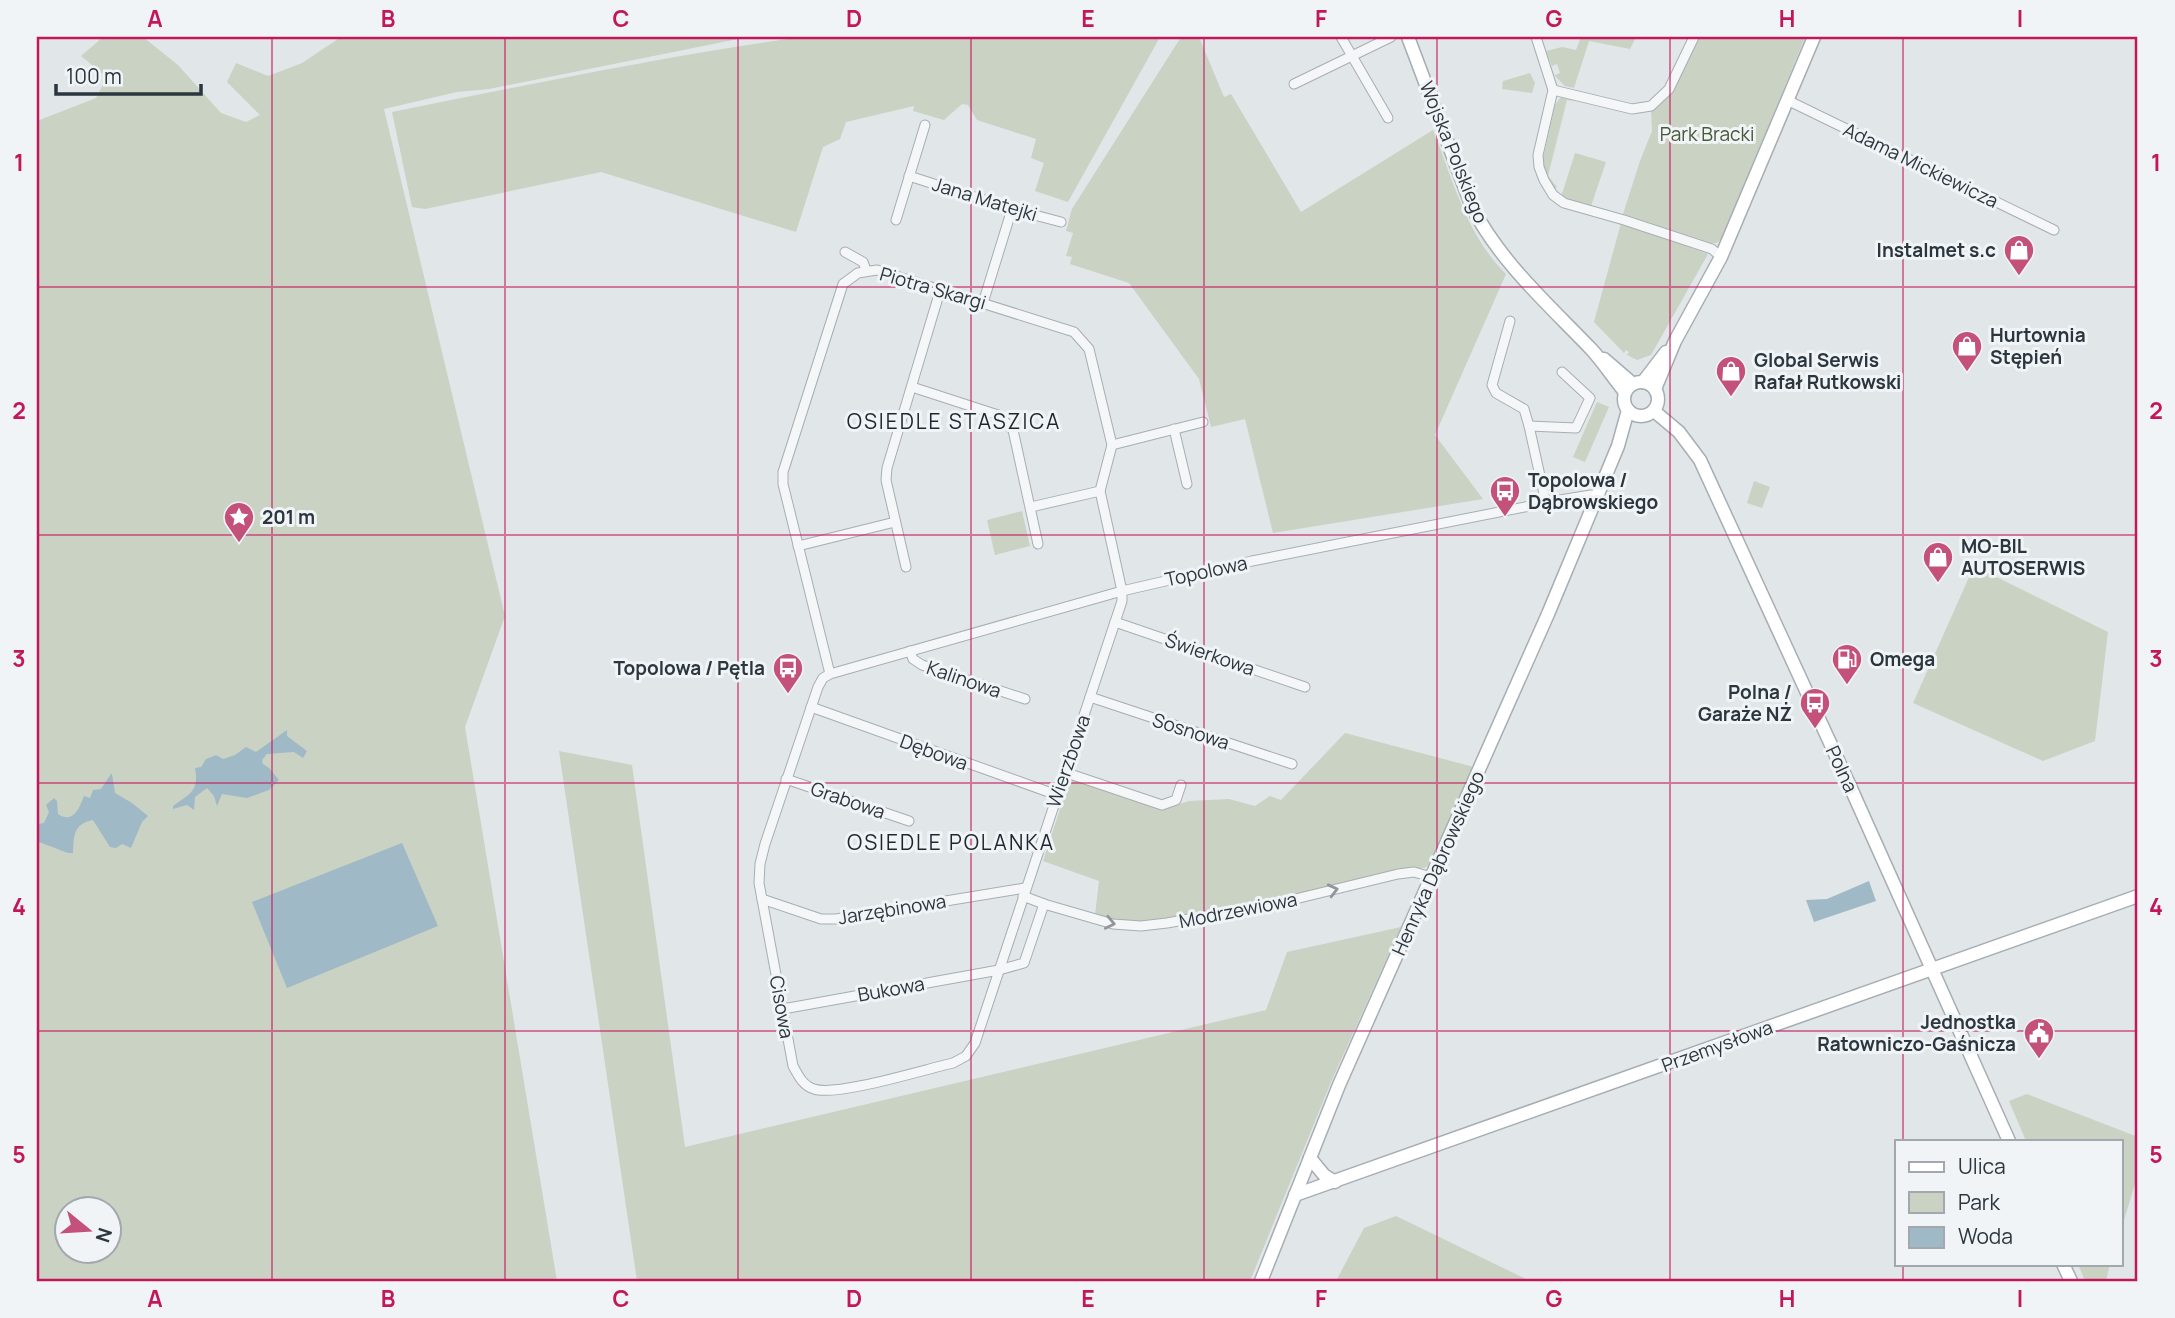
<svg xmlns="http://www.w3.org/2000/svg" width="2175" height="1318" font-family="Manrope,sans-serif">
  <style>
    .green { fill: #cad2c3; fill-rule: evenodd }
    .water { fill: #a0b9c6 }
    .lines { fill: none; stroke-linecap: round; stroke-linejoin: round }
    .street-casing { stroke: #a7aeb3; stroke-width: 11 }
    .secondary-casing { stroke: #a7aeb3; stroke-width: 15 }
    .street { stroke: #f4f6f7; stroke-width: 9 }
    .secondary { stroke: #fff; stroke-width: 12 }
    .oneway { stroke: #90969b }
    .grid { fill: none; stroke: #c2185b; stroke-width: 2; stroke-opacity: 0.55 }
    .labels { text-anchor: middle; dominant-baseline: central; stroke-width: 6; stroke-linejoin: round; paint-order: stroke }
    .park-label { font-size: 19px; fill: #465a3a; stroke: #f1f4f6 }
    .street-label { font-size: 19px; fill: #2b363f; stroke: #f1f4f6 }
    .poi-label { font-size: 19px; font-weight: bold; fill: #2b363f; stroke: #f1f4f6; text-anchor: start }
    .neighbourhood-label { font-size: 21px; letter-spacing: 2px; fill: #1d2730; stroke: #f1f4f6 }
    .neatline { fill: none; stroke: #c2185b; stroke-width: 2.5 }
    .grid-label { font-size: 23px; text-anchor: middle; font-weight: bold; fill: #c2185b }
  </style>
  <rect width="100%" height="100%" fill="#e1e6e9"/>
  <g class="green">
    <path d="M103,37H143L178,65L221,113L246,122L260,115L227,82L236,63L268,76L302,63L338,39L350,37H748L489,89L457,92L384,109L505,616L465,727L557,1281H37V121L96,98L107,77L81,56ZM66,1210H108V1252H66Z"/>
    <path d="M802,37H1160L1068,202L1035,191L1044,163L1031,158L1036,139L977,120L968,105L962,104L944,120L913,111L914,106L846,122L840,139L823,147L796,232L601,172L425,209L412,207L392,112C528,85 664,56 802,37Z"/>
    <path d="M1181,37H1199L1224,97L1231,94L1301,212L1433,130C1453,180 1467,236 1506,274L1435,435L1483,499L1273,533L1245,419L1211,427L1199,379L1129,283L1070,264L1072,257L1066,256L1073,233L1066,231L1072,209Z"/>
    <polygon points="1581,37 1628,37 1635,39 1630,49 1589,41 1574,88 1565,86 1556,77 1555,75 1560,73 1557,64 1552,66 1546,51 1562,47 1576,50"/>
    <polygon points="1698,37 1805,37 1736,207 1722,238 1717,243 1712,243 1623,214 1640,161 1652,131 1651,110 1666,99"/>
    <polygon points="1530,73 1535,83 1532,93 1502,89 1503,81"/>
    <polygon points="1565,96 1574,96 1573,101 1567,100 1548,176 1557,187 1554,190 1544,171 1543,159 1555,105 1560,98"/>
    <polygon points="1575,153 1606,162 1591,206 1561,197"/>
    <polygon points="1621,223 1708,254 1651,355 1637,360 1627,355 1629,352 1626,350 1624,353 1594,322"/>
    <polygon points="1597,402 1609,407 1585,462 1573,457"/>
    <polygon points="1754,481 1770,487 1762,508 1747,503"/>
    <polygon points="1022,511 1030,546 995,555 987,520"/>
    <polygon points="1974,566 2108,632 2095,741 2043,761 1913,703"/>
    <path d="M1345,733L1474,767L1428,866L1424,868H1412C1346,884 1280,900 1212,912C1174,918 1133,929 1095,915L1099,881L1043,861L1070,779L1161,810L1189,801L1229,799L1255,806L1270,796L1281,800Z"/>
    <polygon points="559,751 632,765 685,1147 1266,1010 1287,952 1401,927 1331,1082 1250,1281 637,1281"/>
    <polygon points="2027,1094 2138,1137 2138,1174 2121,1230 2121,1141 2026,1141 2009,1101"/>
    <polygon points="1396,1216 1530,1281 1336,1281 1364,1228"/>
    <polygon points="2078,1264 2110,1264 2106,1281 2085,1281"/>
  </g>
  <g class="water">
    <path d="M287,730V736L307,751L303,758L294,752L267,754L262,760L263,764L269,768L279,780L269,790L247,798L222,794L217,806L214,796L207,788L195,797L194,810L187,805L173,809V806C191,793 199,791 195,768L201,767L206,759L216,755L223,759L235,755L246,747L256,752Z"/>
    <path d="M111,774H112L115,793L132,803L148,816L142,822L131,848L122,844L116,848L110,847L93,820C73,824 74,836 73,853H68L39,842L37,838V824L44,823L49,812L46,805L54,798L57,801L58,814C73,824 79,809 84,796L90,798L93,790L101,789Z"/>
    <polygon points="402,843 438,926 287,988 252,902"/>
    <polygon points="1869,881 1876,901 1814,922 1806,900 1827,899"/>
  </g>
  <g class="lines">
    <g class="street-casing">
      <g id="street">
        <polyline points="1341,37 1388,118"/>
        <polyline points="1536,37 1553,90 1538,155 1539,167 1544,180 1553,195 1564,203 1624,220 1712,249 1721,257"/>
        <polyline points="1294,84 1391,37"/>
        <polyline points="1553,90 1632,109 1651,106 1669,89 1694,37"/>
        <polyline points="1787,100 2054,230"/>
        <polyline points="909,176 1012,209 1061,222"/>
        <polyline points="896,220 925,125"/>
        <polyline points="845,252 863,262 866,270"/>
        <polyline points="983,303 1012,209"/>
        <polyline points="1510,321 1492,385 1496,393 1524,409 1529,426 1546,503"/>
        <polyline points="912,387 998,415 1013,430 1038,544"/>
        <polyline points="1529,426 1576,428 1590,398 1562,372"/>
        <polyline points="1174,429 1187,484"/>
        <polyline points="1112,445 1203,422"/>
        <polyline points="1031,507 1100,491"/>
        <polyline points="798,546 895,522"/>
        <polyline points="906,567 886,480 887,468 940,291"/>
        <polyline points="1115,622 1305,687"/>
        <polyline points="910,651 913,659 922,665 1025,699"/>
        <path d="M830,674L783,484V472L843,284L858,273L877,270L1074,332L1089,349L1112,445L1100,491L1122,591V601L975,1043L966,1056L953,1063C926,1069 836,1097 814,1089C803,1086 798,1075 793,1066L759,883L760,864L765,844L818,687L823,678L830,674L1122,591L1252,561L1560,500L1591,495L1597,496"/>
        <polyline points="1090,697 1292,764"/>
        <polyline points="811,707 1057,795"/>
        <polyline points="1064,772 1162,805 1176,800 1181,785"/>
        <polyline points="786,779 909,821"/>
        <polyline points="762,899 821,919 836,919 1025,888"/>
        <polyline points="1044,904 1113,924 1141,926 1167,923 1283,902 1398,874 1414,872 1431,877"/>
        <polyline points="783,1009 999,970 1024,963 1044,904 1023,896"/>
      </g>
    </g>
    <g class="secondary-casing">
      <g id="secondary">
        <path d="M1408,37L1472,207C1501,263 1549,305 1592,350C1604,363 1614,379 1625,392"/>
        <polyline points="1604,359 1633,384"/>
        <polyline points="1643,382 1666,352"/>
        <circle cx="1641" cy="399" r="17"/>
        <polyline points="1655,389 1675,341 1721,257 1814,37"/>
        <polyline points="1654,411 1679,432 1700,460 1849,784 2009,1141"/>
        <polyline points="1310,1158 1324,1175 1335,1182"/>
        <polyline points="1295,1195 2138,896"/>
        <polyline points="2063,1264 2071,1281"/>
        <polyline points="1261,1281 1339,1085 1548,614 1618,446 1628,410"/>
      </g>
    </g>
    <use href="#street" class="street"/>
    <use href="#secondary" class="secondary"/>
  </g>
  <defs><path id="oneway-chevron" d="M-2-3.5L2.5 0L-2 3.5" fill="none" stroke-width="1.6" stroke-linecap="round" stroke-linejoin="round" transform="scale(1.75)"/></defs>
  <g class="oneway">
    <use href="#oneway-chevron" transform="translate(1333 890) rotate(-14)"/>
    <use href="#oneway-chevron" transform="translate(1110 923) rotate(12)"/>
  </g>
  <path class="grid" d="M272,37V1281M505,37V1281M738,37V1281M971,37V1281M1204,37V1281M1437,37V1281M1670,37V1281M1903,37V1141M37,287H2138M37,535H2138M37,783H2138M37,1031H2138M1903,1264V1281"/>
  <defs>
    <g id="shop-pin" transform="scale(1.575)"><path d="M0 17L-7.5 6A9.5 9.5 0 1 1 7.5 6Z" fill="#c35179" stroke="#f1f4f6"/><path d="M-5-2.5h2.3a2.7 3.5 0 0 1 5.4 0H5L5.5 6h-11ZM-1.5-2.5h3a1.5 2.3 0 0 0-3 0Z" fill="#fff"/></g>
    <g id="bus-pin" transform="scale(1.575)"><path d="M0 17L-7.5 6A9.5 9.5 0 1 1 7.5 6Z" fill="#c35179" stroke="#f1f4f6"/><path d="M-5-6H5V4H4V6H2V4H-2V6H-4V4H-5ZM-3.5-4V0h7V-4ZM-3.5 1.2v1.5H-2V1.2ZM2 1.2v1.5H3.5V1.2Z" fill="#fff"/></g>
    <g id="sight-pin" transform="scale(1.575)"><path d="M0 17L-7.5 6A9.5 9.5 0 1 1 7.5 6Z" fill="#c35179" stroke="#f1f4f6"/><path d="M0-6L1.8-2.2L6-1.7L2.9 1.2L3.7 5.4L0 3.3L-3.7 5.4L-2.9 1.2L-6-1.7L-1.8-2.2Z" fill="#fff"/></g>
    <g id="fuel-pin" transform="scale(1.575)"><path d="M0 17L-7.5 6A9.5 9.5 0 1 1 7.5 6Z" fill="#c35179" stroke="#f1f4f6"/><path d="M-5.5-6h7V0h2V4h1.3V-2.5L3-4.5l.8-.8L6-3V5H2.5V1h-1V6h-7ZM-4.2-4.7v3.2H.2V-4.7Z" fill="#fff"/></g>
    <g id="civic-pin" transform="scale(1.575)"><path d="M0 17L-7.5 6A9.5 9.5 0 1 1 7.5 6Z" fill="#c35179" stroke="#f1f4f6"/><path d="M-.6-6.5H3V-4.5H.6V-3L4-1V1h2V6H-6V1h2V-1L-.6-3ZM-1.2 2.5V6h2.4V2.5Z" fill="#fff"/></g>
  </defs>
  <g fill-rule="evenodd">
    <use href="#shop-pin" x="2019" y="250"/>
    <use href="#shop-pin" x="1967" y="346"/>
    <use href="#shop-pin" x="1731" y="371"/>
    <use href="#bus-pin" x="1505" y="491"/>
    <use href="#sight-pin" x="239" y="517"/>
    <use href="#shop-pin" x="1938" y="557"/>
    <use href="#fuel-pin" x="1847" y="659"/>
    <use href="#bus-pin" x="788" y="668"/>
    <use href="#bus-pin" x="1815" y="703"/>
    <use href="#civic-pin" x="2039" y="1033"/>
  </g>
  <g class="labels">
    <g class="park-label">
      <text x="1707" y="134">Park Bracki</text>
    </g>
    <g class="street-label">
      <text transform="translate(1454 152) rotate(68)">Wojska Polskiego</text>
      <text transform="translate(1921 165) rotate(26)">Adama Mickiewicza</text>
      <text transform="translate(985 199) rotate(17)">Jana Matejki</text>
      <text transform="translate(933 288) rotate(16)">Piotra Skargi</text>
      <text transform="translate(1206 571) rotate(-12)">Topolowa</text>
      <text transform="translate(1210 654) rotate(19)">Świerkowa</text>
      <text transform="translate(964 679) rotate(19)">Kalinowa</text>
      <text transform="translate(1191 731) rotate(18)">Sosnowa</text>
      <text transform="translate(934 752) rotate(20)">Dębowa</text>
      <text transform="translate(1068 761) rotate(-71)">Wierzbowa</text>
      <text transform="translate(1842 769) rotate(65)">Polna</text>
      <text transform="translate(848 800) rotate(19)">Grabowa</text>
      <text transform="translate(1438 863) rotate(-66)">Henryka Dąbrowskiego</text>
      <text transform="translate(892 909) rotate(-9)">Jarzębinowa</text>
      <text transform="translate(1238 910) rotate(-11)">Modrzewiowa</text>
      <text transform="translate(891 989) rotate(-10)">Bukowa</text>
      <text transform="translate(782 1007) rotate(80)">Cisowa</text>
      <text transform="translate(1717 1046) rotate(-20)">Przemysłowa</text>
    </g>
    <g class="poi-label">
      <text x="1996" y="250" text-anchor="end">Instalmet s.c</text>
      <text x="1990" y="335">Hurtownia<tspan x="1990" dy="22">Stępień</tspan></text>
      <text x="1754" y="360">Global Serwis<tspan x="1754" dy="22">Rafał Rutkowski</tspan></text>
      <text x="1528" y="480">Topolowa /<tspan x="1528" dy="22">Dąbrowskiego</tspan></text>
      <text x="262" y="517">201 m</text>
      <text x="1961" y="546">MO-BIL<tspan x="1961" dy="22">AUTOSERWIS</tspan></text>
      <text x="1870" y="659">Omega</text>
      <text x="765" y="668" text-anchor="end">Topolowa / Pętla</text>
      <text x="1792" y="692" text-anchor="end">Polna /<tspan x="1792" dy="22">Garaże NŻ</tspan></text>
      <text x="2016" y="1022" text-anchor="end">Jednostka<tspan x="2016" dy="22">Ratowniczo-Gaśnicza</tspan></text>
    </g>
    <g class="neighbourhood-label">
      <text x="954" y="421">OSIEDLE STASZICA</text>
      <text x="951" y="842">OSIEDLE POLANKA</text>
    </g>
  </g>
  <rect width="2175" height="1318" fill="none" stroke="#f1f4f6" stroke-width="77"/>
  <rect x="1895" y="1140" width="228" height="126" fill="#f1f4f6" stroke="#a2a8ad" stroke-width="2"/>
  <rect x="1909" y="1162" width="35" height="10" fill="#ffffff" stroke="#a2a8ad" stroke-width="2"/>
  <text x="1958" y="1174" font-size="21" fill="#2b363f">Ulica</text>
  <rect x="1909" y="1192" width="35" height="21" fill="#cad2c3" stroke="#a2a8ad" stroke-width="2"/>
  <text x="1958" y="1210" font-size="21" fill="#2b363f">Park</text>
  <rect x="1909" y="1227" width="35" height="21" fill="#a0b9c6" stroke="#a2a8ad" stroke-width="2"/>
  <text x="1958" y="1244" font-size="21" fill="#2b363f">Woda</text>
  <g transform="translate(88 1230) rotate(108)"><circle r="33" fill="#f1f4f6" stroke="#a2a8ad" stroke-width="2"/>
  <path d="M0-5L12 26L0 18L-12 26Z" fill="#c35179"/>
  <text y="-10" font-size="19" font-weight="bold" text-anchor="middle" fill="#2b363f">N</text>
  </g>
  <path d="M56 84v10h145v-10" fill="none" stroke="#2b363f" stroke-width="3.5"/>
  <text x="66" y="84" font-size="21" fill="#2b363f" stroke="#f1f4f6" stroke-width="5" paint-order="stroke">100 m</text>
  <rect x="38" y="38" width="2098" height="1242" class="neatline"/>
  <g class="grid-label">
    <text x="155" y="27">A</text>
    <text x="388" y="27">B</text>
    <text x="621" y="27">C</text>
    <text x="854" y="27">D</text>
    <text x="1088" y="27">E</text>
    <text x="1321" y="27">F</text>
    <text x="1554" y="27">G</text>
    <text x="1787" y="27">H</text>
    <text x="2020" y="27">I</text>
    <text x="19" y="171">1</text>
    <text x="2156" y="171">1</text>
    <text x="19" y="419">2</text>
    <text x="2156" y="419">2</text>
    <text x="19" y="667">3</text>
    <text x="2156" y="667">3</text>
    <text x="19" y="915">4</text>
    <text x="2156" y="915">4</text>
    <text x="19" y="1163">5</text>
    <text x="2156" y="1163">5</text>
    <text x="155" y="1307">A</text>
    <text x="388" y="1307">B</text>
    <text x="621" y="1307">C</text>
    <text x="854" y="1307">D</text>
    <text x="1088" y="1307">E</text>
    <text x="1321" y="1307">F</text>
    <text x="1554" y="1307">G</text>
    <text x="1787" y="1307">H</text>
    <text x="2020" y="1307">I</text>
  </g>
</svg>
